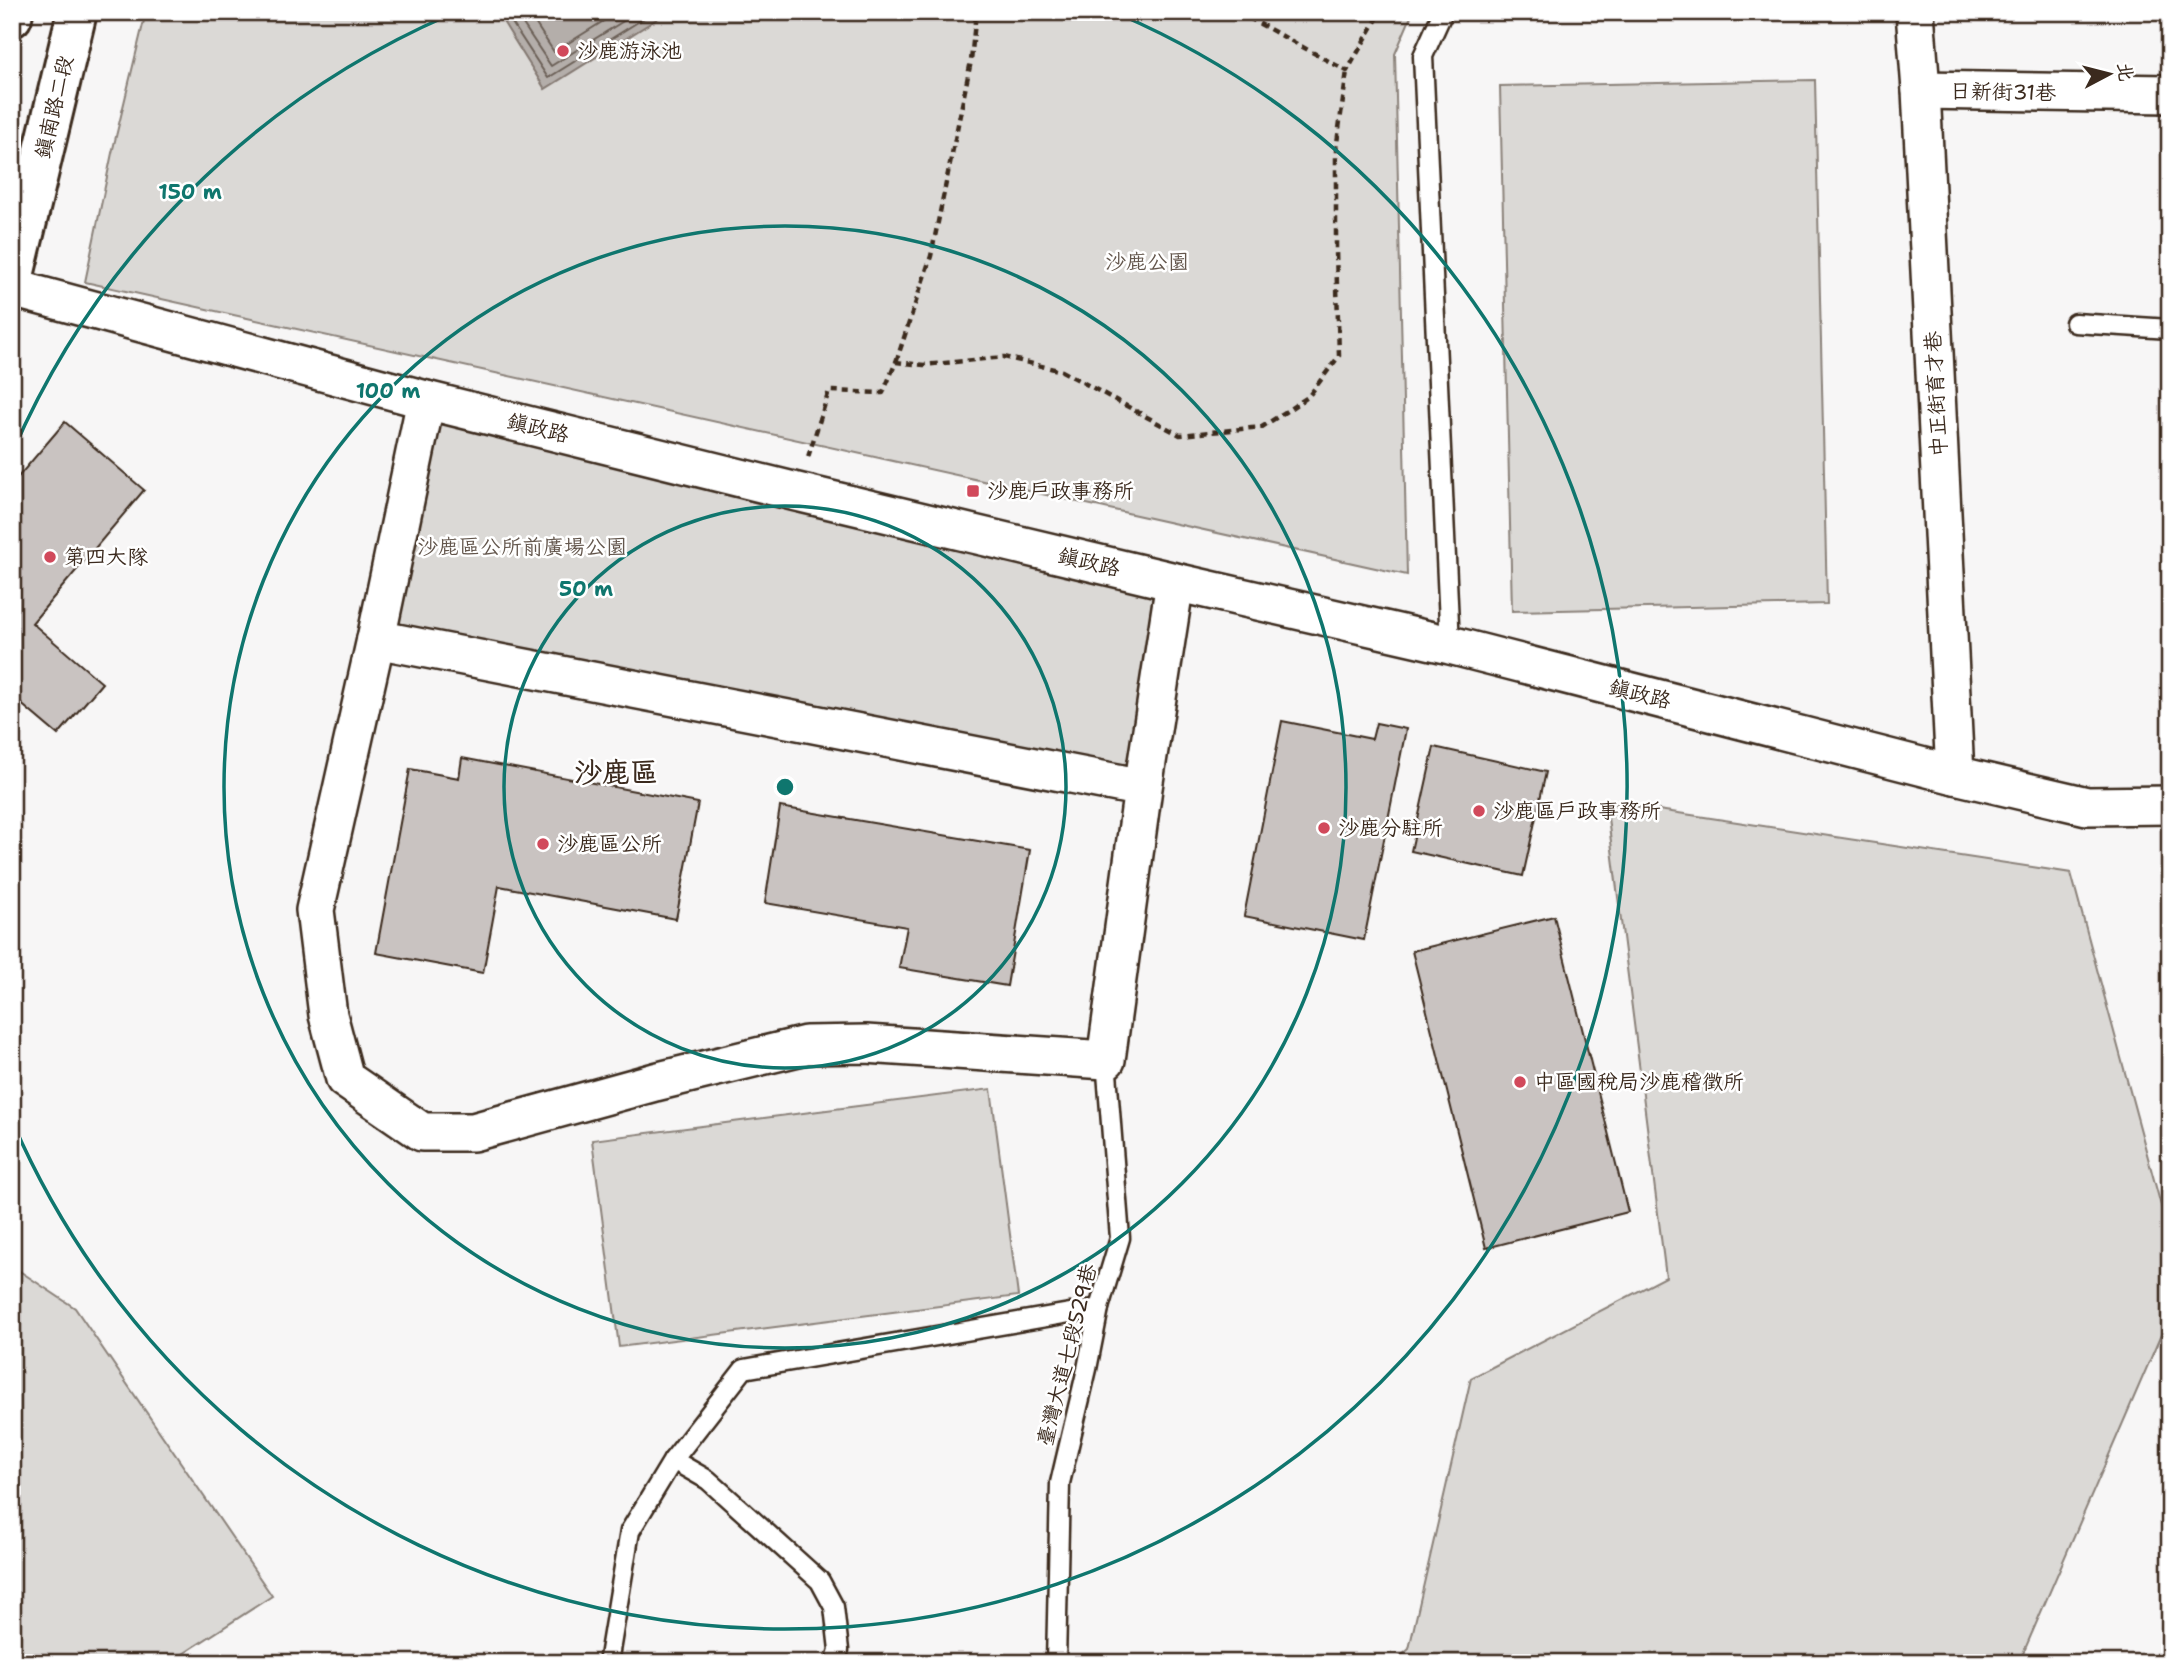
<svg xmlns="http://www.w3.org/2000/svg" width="2182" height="1675" font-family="'Shantell Sans','LXGW WenKai TC',sans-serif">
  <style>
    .green { fill: #dbd9d6; stroke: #8b827a; stroke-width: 2 }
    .water { fill: #b4aeaa; stroke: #847972; stroke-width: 2 }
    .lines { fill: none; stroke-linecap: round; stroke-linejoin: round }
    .shore { stroke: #6b5f56; stroke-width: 2 }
    .building { fill: #c9c3c1; stroke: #3b2a1e; stroke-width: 2 }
    .service-casing { stroke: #3b2a1e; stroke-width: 23 }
    .minor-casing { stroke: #3b2a1e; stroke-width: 42 }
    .tertiary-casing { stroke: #3b2a1e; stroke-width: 44 }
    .path { stroke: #3b2a1e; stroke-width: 4.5; stroke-dasharray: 7 5; stroke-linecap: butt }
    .service { stroke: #fff; stroke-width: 18 }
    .minor { stroke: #fff; stroke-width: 37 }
    .tertiary { stroke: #fff; stroke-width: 38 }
    .ring { fill: none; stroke: #0f766e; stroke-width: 3.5 }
    .poi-dot { fill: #d1495b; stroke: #fff; stroke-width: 2.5 }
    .labels { text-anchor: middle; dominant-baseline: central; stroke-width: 5; stroke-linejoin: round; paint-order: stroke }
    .poi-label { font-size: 21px; fill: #3b2a1e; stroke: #fff; text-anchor: start }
    .street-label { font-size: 21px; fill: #3b2a1e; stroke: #fff }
    .park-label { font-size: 21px; fill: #63564c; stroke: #fff }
    .district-label { font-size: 28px; font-weight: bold; fill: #3b2a1e; stroke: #fff }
    .centre { fill: #0f766e; stroke: #fff; stroke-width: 3.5 }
    .ring-label { font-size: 21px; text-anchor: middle; font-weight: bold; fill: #0f766e; stroke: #fff; stroke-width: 5; stroke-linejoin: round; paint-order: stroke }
  </style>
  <rect width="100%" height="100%" fill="#f7f6f6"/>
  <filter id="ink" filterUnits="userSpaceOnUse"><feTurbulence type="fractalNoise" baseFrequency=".0143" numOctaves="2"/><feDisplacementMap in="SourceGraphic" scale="14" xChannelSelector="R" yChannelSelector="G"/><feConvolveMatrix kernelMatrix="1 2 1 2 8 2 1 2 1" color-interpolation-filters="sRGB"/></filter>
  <g filter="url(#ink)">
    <g class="green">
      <polygon points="146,12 1413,12 1395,54 1407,575 85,282 112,153"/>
      <polygon points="1815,80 1827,604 1512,611 1500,86"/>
      <polygon points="437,418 1162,589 1133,773 398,630"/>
      <polygon points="1606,802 2071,873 2170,1239 2170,1314 2019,1663 1393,1663 1409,1649 1471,1378 1666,1277"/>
      <polygon points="991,1089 1018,1296 619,1347 592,1140"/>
      <polygon points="12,1266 75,1308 272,1596 169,1663 12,1663"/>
    </g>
    <polygon class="water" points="497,12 668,12 545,89"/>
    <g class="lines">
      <g class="shore">
        <polyline points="505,12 548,78 654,12"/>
        <polyline points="515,12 551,66 638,12"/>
        <polyline points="528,12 554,52 618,12"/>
      </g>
    </g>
    <g class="building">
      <polygon points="65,422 144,490 32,623 102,683 58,735 12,696 12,484"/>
      <polygon points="1282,721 1372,739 1376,723 1406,729 1364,940 1244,916"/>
      <polygon points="1434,747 1546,772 1523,876 1411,851"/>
      <polygon points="462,758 698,803 676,919 499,886 483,973 376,953 410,769 459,778"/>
      <polygon points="780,807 1030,850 1007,986 899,968 907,927 765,903"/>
      <polygon points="1554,916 1628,1212 1486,1248 1412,951"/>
    </g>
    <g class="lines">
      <g class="service-casing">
        <g id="service">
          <polyline points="1443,12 1423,56 1450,645"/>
          <polyline points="2075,323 2170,329"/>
          <polyline points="673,1460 708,1480 820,1581 834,1607 839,1650 835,1663"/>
          <polyline points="608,1663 630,1531 673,1460 744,1369 1099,1308"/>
          <polyline points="1056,1663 1060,1483 1087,1369 1099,1308 1120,1238 1106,1060"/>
        </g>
      </g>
      <g class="minor-casing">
        <g id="minor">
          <polyline points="1915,12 1921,90 1955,775"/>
          <polyline points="1921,90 2170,94"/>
          <polyline points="12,288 426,400 797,492 1175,582 1450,645 1955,775 2087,806 2170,805"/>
          <polyline points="376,639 426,400"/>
          <polyline points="1143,788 376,639 315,910 328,1015 345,1079 422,1132 473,1132 655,1082 806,1045 866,1044 1106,1060 1143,788 1175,582"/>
        </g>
      </g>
      <g class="tertiary-casing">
        <g id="tertiary">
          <polyline points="12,17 13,12"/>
          <polyline points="12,284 77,12"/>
        </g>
      </g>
      <g class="path">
        <polyline points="1238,12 1347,71 1381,12"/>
        <polyline points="896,362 931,256 971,61 976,12"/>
        <polyline points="808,457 829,391 883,393 896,362 924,365 1004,357 1062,371 1180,435 1262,427 1308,397 1339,356 1336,251 1336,150 1347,71"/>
      </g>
      <use href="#service" class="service"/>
      <use href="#minor" class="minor"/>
      <use href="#tertiary" class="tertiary"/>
    </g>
  </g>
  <g class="ring">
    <circle cx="785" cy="787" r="281"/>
    <circle cx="785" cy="787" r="561"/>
    <path d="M13 451A842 842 0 0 1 449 15M1121 15A842 842 0 1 1 13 1123"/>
  </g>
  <g class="poi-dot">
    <circle cx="563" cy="51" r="7"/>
    <rect x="966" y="484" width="14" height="14" rx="3.5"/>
    <circle cx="50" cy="557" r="7"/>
    <circle cx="1479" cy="811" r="7"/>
    <circle cx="1324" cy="828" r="7"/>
    <circle cx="543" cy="844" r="7"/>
    <circle cx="1520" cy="1082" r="7"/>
  </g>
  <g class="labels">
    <g class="poi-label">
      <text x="577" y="51">沙鹿游泳池</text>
      <text x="987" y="491">沙鹿戶政事務所</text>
      <text x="64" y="557">第四大隊</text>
      <text x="1493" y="811">沙鹿區戶政事務所</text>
      <text x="1338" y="828">沙鹿分駐所</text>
      <text x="557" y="844">沙鹿區公所</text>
      <text x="1534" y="1082">中區國稅局沙鹿稽徵所</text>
    </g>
    <g class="street-label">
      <text transform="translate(2003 92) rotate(1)">日新街31巷</text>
      <text transform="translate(54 107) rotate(-77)">鎮南路二段</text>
      <text transform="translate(1936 394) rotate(-93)">中正街育才巷</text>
      <text transform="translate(538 428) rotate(14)">鎮政路</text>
      <text transform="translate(1089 562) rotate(13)">鎮政路</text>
      <text transform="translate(1640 694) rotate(14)">鎮政路</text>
      <text transform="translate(1067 1355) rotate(-76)">臺灣大道七段529巷</text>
    </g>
    <g class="park-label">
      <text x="1147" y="262">沙鹿公園</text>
      <text x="522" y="547">沙鹿區公所前廣場公園</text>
    </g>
    <g class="district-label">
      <text x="616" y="772">沙鹿區</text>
    </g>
  </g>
  <circle cx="785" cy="787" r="10" class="centre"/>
  <g class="ring-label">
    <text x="190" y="199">150 m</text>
    <text x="388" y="398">100 m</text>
    <text x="586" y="596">50 m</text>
  </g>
  <rect width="2182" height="1675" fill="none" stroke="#fff" stroke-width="42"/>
  <rect x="21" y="21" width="2140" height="1633" fill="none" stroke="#3b2a1e" stroke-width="2.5" filter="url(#ink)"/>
  <g transform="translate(2109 74) rotate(83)" stroke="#ffffff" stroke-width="5" paint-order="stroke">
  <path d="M0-5L12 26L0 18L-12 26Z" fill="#3b2a1e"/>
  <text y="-10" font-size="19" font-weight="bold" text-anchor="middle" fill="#3b2a1e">北</text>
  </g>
</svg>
